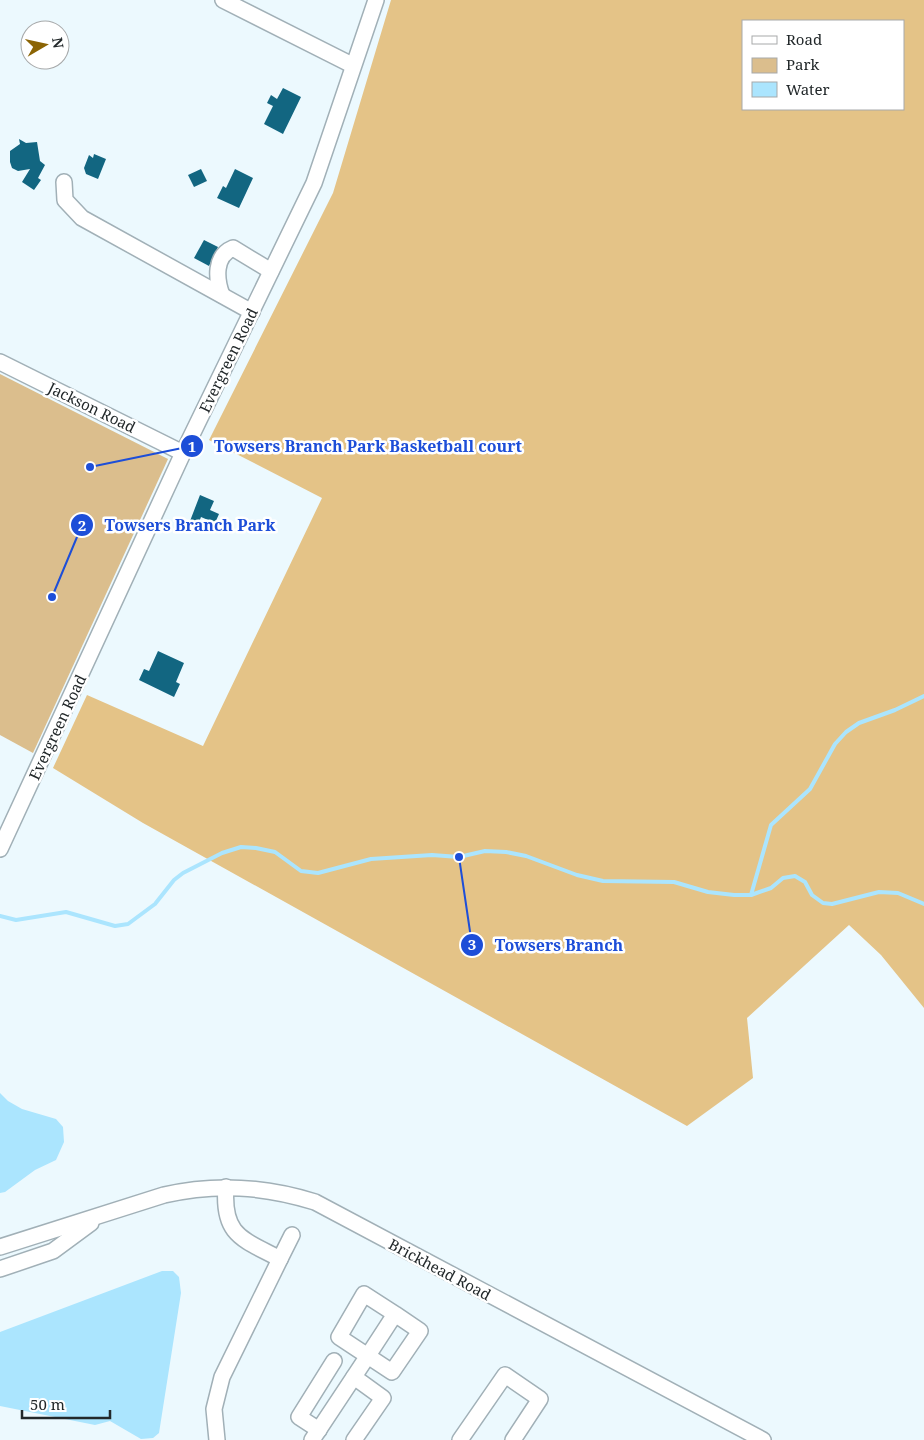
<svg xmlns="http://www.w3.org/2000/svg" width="924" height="1440" font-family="'Noto Serif',serif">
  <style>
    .green { fill: #dbbe8d }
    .forest { fill: #e4c387; fill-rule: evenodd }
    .water { fill: #abe5fe }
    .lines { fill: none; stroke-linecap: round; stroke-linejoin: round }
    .stream { stroke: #abe5fe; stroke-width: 4 }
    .building { fill: #126681 }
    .minor-casing { stroke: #a1b0b7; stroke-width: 18 }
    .minor { stroke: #fff; stroke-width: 15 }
    .labels { text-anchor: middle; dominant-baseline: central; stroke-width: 5; stroke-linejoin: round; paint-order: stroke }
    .street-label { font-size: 15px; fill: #22282a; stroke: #fff }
    .leader { fill: none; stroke: #1d4ed8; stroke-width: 2 }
    .callout-dot { fill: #1d4ed8; stroke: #fff; stroke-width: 2 }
    .mark-label { font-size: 15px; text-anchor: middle; font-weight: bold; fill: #fff }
    .callout-label { font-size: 16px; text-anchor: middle; font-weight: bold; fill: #1d4ed8; stroke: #fff; stroke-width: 5; stroke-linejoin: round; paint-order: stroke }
  </style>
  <rect width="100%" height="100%" fill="#ecf9fe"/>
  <polygon class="green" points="0,374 168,459 33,753 0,735"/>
  <path class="forest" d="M391,0H924V1008L881,955L849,925L747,1018L753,1078L687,1126L143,823L53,768L87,695L203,746L322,498L209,440L333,193ZM743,21H903V109H743Z"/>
  <g class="water">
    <polygon points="0,1093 8,1101 22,1109 56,1119 63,1127 64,1142 56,1160 35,1170 5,1192 0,1193"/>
    <polygon points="162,1271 173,1271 179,1277 181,1293 159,1433 153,1438 141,1439 110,1421 95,1425 0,1406 0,1332"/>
  </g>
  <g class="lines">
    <g class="stream">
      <polyline points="751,895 771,825 810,789 835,744 846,732 859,723 895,710 924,696"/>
      <polyline points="0,916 16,920 66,912 115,926 128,924 155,904 174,880 183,873 222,853 241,847 256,848 275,852 301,871 318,873 371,859 432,855 459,857 485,851 506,852 526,856 577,875 603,881 674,882 708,892 734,895 751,895 771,888 783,878 795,876 805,882 812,895 823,903 832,904 879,892 898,893 924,904"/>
    </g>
  </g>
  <g class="building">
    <polygon points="283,88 301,97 283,134 264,124 273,106 267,103 271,95 277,99"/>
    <polygon points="19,139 26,143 37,142 40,161 45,165 38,178 41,180 34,190 22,182 30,169 18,171 12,168 10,162 10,151 20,144"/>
    <polygon points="94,154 106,159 98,179 86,174 84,168 89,155 93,158"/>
    <polygon points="201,169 207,181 194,187 188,175"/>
    <polygon points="235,169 253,178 239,208 217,198 223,186 226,188"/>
    <polygon points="204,240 218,247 209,266 194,258"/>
    <polygon points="200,495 214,501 210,510 219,514 215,523 201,517 198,525 190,521"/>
    <polygon points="158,651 184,663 176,682 180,684 174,697 139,680 144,669 149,671"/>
  </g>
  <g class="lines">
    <g class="minor-casing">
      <g id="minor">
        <polyline points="223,0 352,65"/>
        <polyline points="64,182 65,200 82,218 252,312"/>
        <path d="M222,295C216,279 214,256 233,248L271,271"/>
        <polyline points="0,362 183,453"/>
        <polyline points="0,849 183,453 314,183 376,0"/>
        <path d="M0,1247L164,1195C216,1183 264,1186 315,1202L763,1440"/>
        <polyline points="280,1259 292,1235"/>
        <polyline points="0,1269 53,1251 91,1223"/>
        <polyline points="354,1377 383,1398 354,1440"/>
        <polyline points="319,1430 299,1417 334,1361"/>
        <path d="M217,1440L214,1409L222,1377L280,1259C243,1239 222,1236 226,1187"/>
        <path d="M312,1440C340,1398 368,1356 395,1314L420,1331L392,1372L339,1337L364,1294L395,1314"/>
        <polyline points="460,1440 505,1375 540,1399 513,1440"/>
      </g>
    </g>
    <use href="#minor" class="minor"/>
  </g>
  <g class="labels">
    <g class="street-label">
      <text transform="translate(228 360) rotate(-64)">Evergreen Road</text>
      <text transform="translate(92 407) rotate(26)">Jackson Road</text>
      <text transform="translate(57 727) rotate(-65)">Evergreen Road</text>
      <text transform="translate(440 1269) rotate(28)">Brickhead Road</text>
    </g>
  </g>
  <path class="leader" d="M90 467L192 446M52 597L82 525M459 857L472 945"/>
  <g class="callout-dot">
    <circle cx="90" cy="467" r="5"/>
    <circle cx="52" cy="597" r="5"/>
    <circle cx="459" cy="857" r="5"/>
    <circle cx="192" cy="446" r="12"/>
    <circle cx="82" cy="525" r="12"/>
    <circle cx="472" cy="945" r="12"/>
  </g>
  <g class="mark-label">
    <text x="192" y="452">1</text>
    <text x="82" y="531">2</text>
    <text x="472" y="950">3</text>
  </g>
  <g class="callout-label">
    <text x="368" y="452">Towsers Branch Park Basketball court</text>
    <text x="190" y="531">Towsers Branch Park</text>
    <text x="559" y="951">Towsers Branch</text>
  </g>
  <rect x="742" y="20" width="162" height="90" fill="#ffffff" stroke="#a7a9aa"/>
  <rect x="752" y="36" width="25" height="8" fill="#ffffff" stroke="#a7a9aa"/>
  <text x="786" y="45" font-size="15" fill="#22282a">Road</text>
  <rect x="752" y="58" width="25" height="15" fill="#dbbe8d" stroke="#a7a9aa"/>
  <text x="786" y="70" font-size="15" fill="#22282a">Park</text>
  <rect x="752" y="82" width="25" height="15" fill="#abe5fe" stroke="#a7a9aa"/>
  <text x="786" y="95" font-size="15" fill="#22282a">Water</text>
  <g transform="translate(45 45) rotate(81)"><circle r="24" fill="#ffffff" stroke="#a7a9aa"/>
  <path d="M0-4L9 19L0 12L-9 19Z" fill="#8b6404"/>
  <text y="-8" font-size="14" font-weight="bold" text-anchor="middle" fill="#22282a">N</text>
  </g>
  <path d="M22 1410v8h88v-8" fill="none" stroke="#22282a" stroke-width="2.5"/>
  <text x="30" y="1410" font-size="15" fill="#22282a" stroke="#ffffff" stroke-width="4" paint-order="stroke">50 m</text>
</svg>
